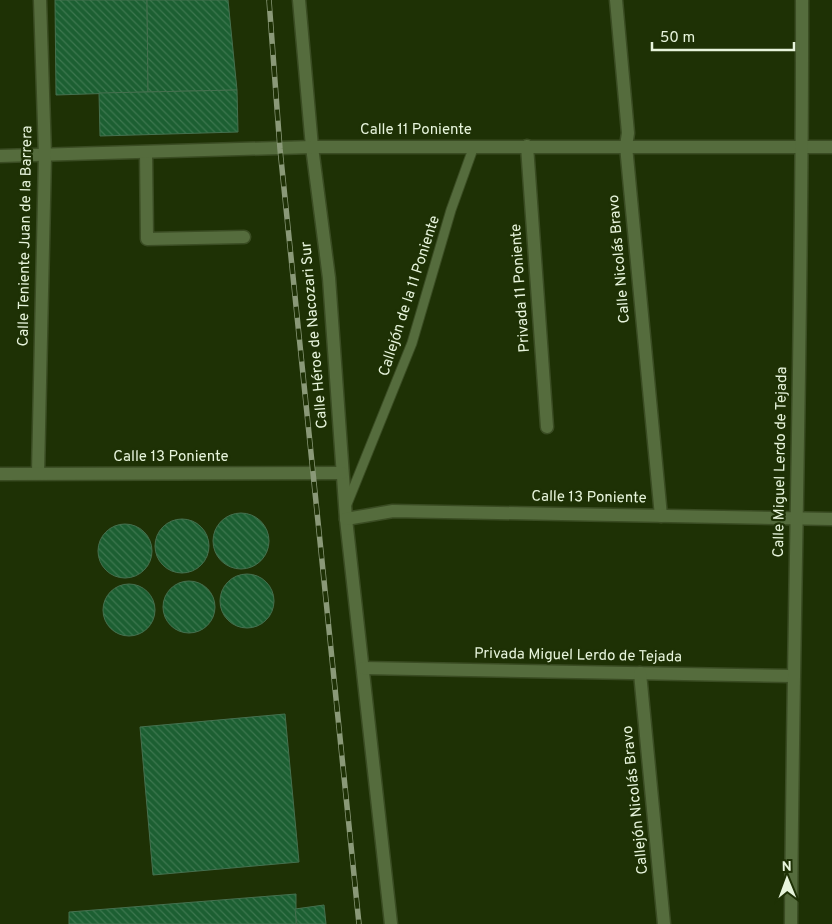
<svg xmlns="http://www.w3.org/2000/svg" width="832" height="924" font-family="Overpass,sans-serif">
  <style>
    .building { fill: url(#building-back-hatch); stroke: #45704f }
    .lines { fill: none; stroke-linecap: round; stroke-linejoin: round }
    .lane-casing { stroke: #3a4c23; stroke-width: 11 }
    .street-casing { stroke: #3a4c23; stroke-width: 15 }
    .lane { stroke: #556c3d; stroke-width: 9 }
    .street { stroke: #556c3d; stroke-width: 12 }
    .rail-casing { stroke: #8a9978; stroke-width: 5.5 }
    .rail { stroke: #1e3105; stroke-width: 4; stroke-dasharray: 11; stroke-linecap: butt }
    .labels { text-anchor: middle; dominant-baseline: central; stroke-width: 4.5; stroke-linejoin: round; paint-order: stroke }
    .street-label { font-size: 15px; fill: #e7f4dc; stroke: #1e3105 }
  </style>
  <defs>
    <pattern id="building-back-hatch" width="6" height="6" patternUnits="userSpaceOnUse" patternTransform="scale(1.25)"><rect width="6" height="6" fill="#1c5f32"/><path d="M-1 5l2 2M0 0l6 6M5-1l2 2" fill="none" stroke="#3d774f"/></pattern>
  </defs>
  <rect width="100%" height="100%" fill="#1e3105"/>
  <g class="building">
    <polygon points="55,0 147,0 148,92 56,95"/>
    <polygon points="147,0 228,0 237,90 148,92"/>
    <polygon points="237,90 238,132 100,136 99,93"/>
    <circle cx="241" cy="541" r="28"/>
    <circle cx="182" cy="546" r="27"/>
    <circle cx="125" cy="551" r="27"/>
    <circle cx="247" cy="601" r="27"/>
    <circle cx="189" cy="607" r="26"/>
    <circle cx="129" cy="610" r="26"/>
    <polygon points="285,714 299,862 153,875 140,727"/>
    <polygon points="296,894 296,924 69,924 69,912"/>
    <polygon points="324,905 326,924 297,924 295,909"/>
  </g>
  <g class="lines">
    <g class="lane-casing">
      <polyline id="lane" points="347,504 412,343 451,210 474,146"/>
    </g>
    <g class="street-casing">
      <g id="street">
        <polyline points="299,0 312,147 329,278 346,519 391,924"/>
        <polyline points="616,0 628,133 626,146 661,516"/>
        <polyline points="527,146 547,427"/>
        <polyline points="146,153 147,239 244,237"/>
        <polyline points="0,156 312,147 832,147"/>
        <polyline points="38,473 45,155 40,0"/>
        <polyline points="0,474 342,473"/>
        <polyline points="346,519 393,511 832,519"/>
        <polyline points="363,668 793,676"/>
        <polyline points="640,673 664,924"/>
        <path d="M791,924C793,616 803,308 802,0"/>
      </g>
    </g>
    <use href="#lane" class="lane"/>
    <use href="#street" class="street"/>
    <g class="rail-casing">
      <polyline id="rail" points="269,0 280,149 359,924"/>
    </g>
    <use href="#rail" class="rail"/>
  </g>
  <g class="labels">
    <g class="street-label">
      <text x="416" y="130">Calle 11 Poniente</text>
      <text transform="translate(26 236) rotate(-89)">Calle Teniente Juan de la Barrera</text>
      <text transform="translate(620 259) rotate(-95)">Calle Nicolás Bravo</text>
      <text transform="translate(521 288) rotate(-94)">Privada 11 Poniente</text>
      <text transform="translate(410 296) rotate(-72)">Callejón de la 11 Poniente</text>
      <text transform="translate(315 335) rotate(-95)">Calle Héroe de Nacozari Sur</text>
      <text x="171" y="457">Calle 13 Poniente</text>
      <text transform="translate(781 462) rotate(-89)">Calle Miguel Lerdo de Tejada</text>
      <text transform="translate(589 498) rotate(1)">Calle 13 Poniente</text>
      <text transform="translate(578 656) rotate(1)">Privada Miguel Lerdo de Tejada</text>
      <text transform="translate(636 800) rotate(-96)">Callejón Nicolás Bravo</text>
    </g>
  </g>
  <g transform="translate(787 879) rotate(359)" stroke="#1e3105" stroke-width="4" paint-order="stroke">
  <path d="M0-4L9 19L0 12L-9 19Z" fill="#e7f4dc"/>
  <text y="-8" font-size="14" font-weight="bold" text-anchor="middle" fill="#e7f4dc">N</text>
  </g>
  <path d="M652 42v8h142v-8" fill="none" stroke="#e7f4dc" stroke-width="2.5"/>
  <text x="660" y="42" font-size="15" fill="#e7f4dc" stroke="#1e3105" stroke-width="4" paint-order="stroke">50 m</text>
</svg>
